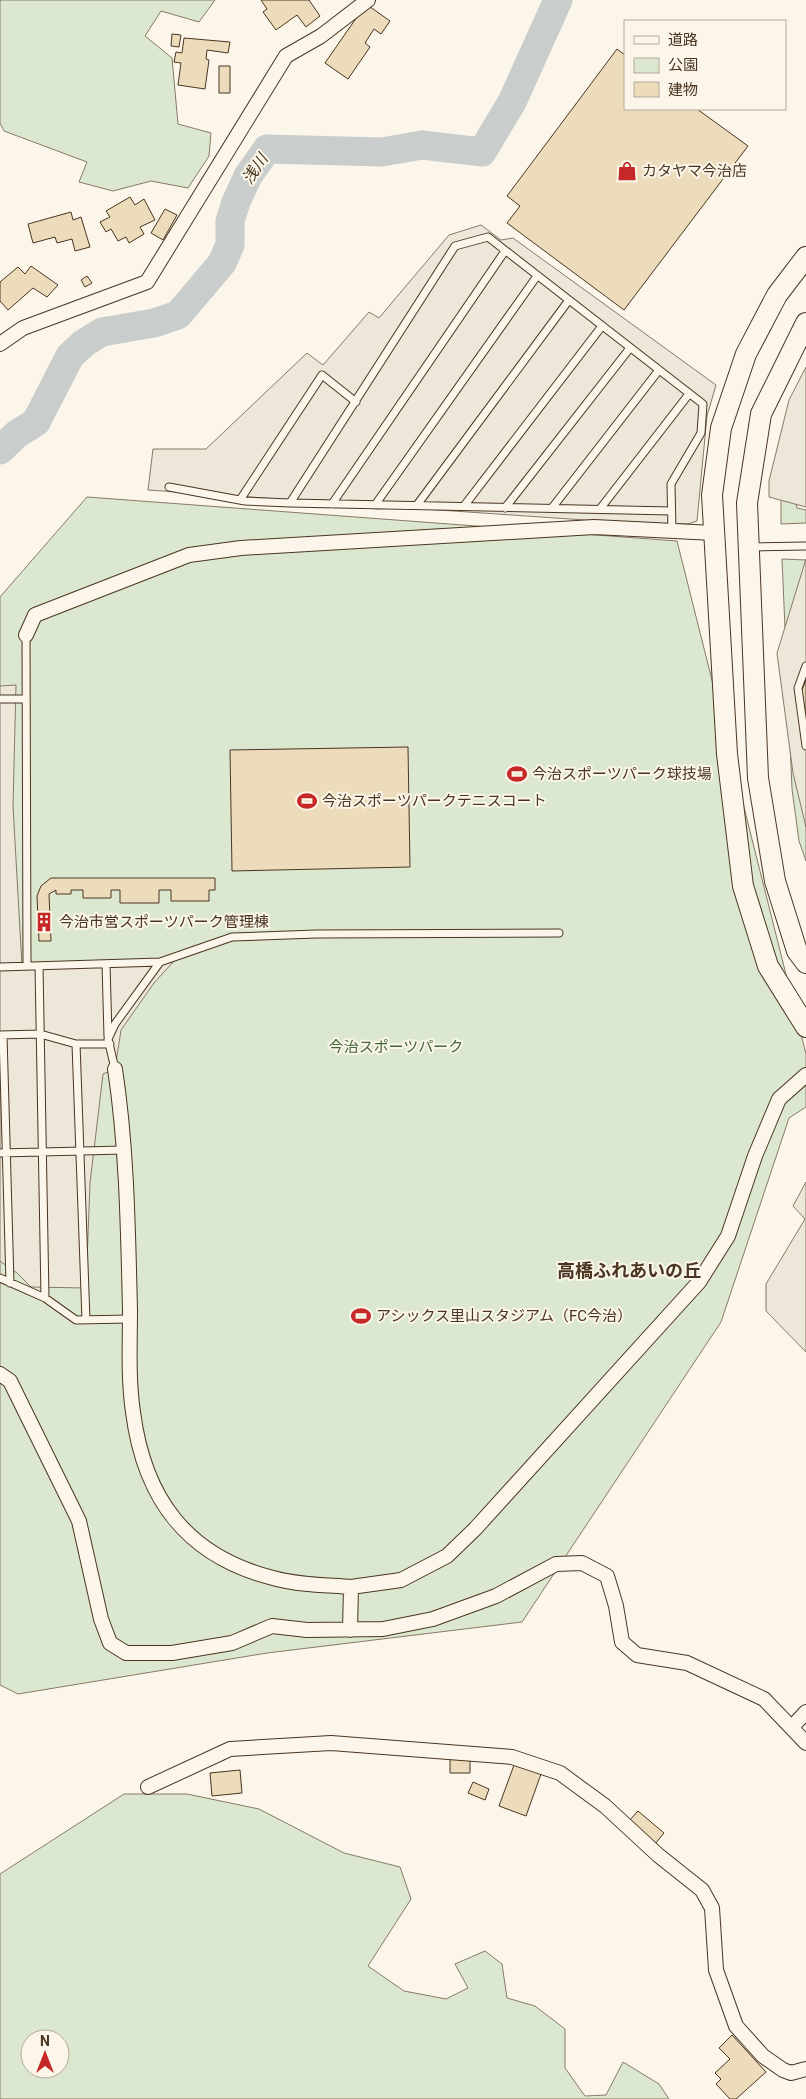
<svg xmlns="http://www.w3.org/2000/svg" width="806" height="2099" font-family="Roboto,'Noto Sans JP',sans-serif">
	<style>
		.green { fill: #dce7d0; stroke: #887966; fill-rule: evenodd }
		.parking { fill: #ede7d9; stroke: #887966 }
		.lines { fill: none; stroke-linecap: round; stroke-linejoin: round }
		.river { stroke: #c9cecd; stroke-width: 29 }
		.building { fill: #ecdcbc; stroke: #4a3520 }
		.lane-casing { stroke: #4a3520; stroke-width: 9 }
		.street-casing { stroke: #4a3520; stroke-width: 16 }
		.secondary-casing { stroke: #4a3520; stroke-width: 22 }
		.lane { stroke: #fbf6e9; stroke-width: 7 }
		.street { stroke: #fbf6e9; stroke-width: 14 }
		.secondary { stroke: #fbf6e9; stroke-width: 20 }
		.labels { text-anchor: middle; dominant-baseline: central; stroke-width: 4; stroke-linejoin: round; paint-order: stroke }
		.poi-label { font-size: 15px; fill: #4a3520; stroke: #fbf6e9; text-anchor: start }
		.park-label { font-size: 15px; fill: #436837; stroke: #fbf6e9 }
		.water-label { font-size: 16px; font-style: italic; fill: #4a3520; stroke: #fbf6e9 }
		.quarter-label { font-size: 18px; font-weight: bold; fill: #4a3520; stroke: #fbf6e9 }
	</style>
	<rect width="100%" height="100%" fill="#fbf6e9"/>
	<path class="green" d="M0 0H215L199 22 161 11 145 36 172 58 178 124 211 133 209 156 188 188 151 181 113 191 79 182 87 162 4 131 0 123Z
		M790 479 797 508 806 510V523L781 524V501Z
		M87 497 677 541 806 1054V1107L789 1118 721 1322 522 1622 267 1653 18 1694 0 1685V597Z
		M782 559 806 560 793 657 806 780V861L799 841 792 789Z
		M124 1794H187L259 1809 344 1853 400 1867 411 1899 368 1966 404 1991 446 1999 468 1988 455 1964 485 1951 502 1964 507 1998 535 2006 565 2029V2068L585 2096 606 2095 623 2062 659 2084 669 2099H0V1874ZM30 2039H60V2069H30Z"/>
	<path class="parking" d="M481 225 501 240 513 238 716 385 707 416 697 521 688 524 628 523 148 490 153 449H206L307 353 323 365 369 312 379 318 449 235Z
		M806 367V507L769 497V481L789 400Z
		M806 559V680L800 695 806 726V827L793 773 777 653Z
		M16 685 13 806 22 966 64 963 173 962 154 983 121 1030 115 1069 103 1074 90 1183 86 1288 31 1287 17 1273 0 1261V686Z
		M806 1182V1352L766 1311V1284L805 1219 793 1206Z"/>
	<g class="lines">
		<path class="river" d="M0 450 17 434 36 422 70 356 84 343 102 332 154 323 178 315 222 263 230 245V221L236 202 248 176 267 149 382 152 422 145 482 152 512 102 558 0"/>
	</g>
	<path class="building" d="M261 0H309L320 16 306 27 297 15 276 30 263 12 267 9Z
		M366 4 390 21 381 34 374 29 365 43 370 47 348 79 325 63Z
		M172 34 181 35 179 47 171 46Z
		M184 38 230 42 228 53 207 50 206 59 209 60 205 89 178 85 181 63 174 62 176 52 182 53Z
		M617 49 625 55V109H697L748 146 624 310 507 223 520 206 507 196Z
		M219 66H230V93H219Z
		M130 197 135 205 144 199 155 220 140 227 144 234 129 243 126 237 118 241 111 229 106 232 100 222 110 217 106 211Z
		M165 209 177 215 163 240 151 233Z
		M71 212 73 220 81 217 90 247 75 251 72 239 57 243 55 237 33 243 28 224Z
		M31 266 58 285 47 297 33 288 8 310 0 301V282L18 267 25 274Z
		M87 276 92 283 85 287 81 280Z
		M806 680V726L800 695Z
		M408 747 410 867 232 871 230 750Z
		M51 878H215V890H209V901H171V890H159V903H120V890H111V898H83V890H71V894H56V890L49 894 51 941H39L37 896 41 886Z
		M450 1759H470V1773H450Z
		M514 1765 541 1774 526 1816 499 1806Z
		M240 1770 242 1793 212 1796 210 1773Z
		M473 1782 489 1789 485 1800 468 1793Z
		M638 1811 664 1833 655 1844 628 1822Z
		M732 2035 766 2072 736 2099H730L716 2084 721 2079 715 2073 730 2059 719 2048Z"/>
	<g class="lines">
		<defs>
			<path id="lane" d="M169 487 245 501 290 503
				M240 500 322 375 356 402
				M332 504 505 251
				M375 505 537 276
				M417 505 569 300
				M464 506 602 326
				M505 508 630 348
				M552 508 659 370
				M600 509 689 394
				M671 511 290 503 455 246 488 237 703 404 701 433 671 484 672 531
				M749 547 806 546
				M26 635 27 966
				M806 666 798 688 806 746
				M0 699H26
				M160 962 232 937 316 934 559 933
				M106 964 108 1036
				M39 966 45 1298 76 1320 130 1319
				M0 967 160 962 115 1024 108 1039 115 1069
				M0 1035 40 1034 76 1044H110
				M3 1035 10 1283
				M76 1044 86 1320
				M0 1153 123 1150
				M0 1278 45 1298"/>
			<path id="street" d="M0 344 23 328 147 282 286 56 321 36 368 0
				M26 635 35 615 189 555 241 548 594 527 714 533
				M115 1069C127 1148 128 1230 130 1310 130 1344 128 1378 133 1412 144 1498 186 1556 273 1578 298 1585 325 1585 351 1587
				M0 1374 10 1381 79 1521 101 1619 110 1643 126 1653H172L232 1643 272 1626 307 1630 383 1629 433 1619 496 1596 556 1564 582 1563 607 1576 616 1606 622 1642 637 1655 687 1663 764 1699 806 1743
				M350 1630 351 1587 401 1580 447 1556 475 1529 699 1282 728 1236 755 1156 779 1099 806 1075
				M792 1727 806 1712
				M148 1787 230 1749 331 1743 512 1757 560 1773 605 1806 658 1855 702 1890 712 1908 716 1970 736 2026 763 2056 783 2070 791 2073 806 2069"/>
			<path id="secondary" d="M806 257 777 295 746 354 721 428 712 495 727 754 743 886 768 966 806 1027
				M806 323 761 414 747 503 758 778 775 881 797 951 806 963"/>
		</defs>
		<use href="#lane" class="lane-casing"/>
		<use href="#street" class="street-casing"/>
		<use href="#secondary" class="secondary-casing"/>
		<use href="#lane" class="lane"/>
		<use href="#street" class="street"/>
		<use href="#secondary" class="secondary"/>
	</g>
	<defs>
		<symbol id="shop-bare" viewBox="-9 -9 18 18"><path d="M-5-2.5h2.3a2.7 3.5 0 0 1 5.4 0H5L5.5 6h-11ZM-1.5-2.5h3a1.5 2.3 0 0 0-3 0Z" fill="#c62828" stroke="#fbf6e9" stroke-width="2.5" paint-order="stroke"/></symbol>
		<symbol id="stadium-bare" viewBox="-9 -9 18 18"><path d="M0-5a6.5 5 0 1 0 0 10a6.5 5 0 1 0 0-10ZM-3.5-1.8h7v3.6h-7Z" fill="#c62828" stroke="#fbf6e9" stroke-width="2.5" paint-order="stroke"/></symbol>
		<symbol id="building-bare" viewBox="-9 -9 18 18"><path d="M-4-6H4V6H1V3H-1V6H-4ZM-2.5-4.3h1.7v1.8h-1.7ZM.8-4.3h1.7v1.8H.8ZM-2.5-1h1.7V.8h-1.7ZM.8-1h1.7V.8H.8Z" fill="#c62828" stroke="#fbf6e9" stroke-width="2.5" paint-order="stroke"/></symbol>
	</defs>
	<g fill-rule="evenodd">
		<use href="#shop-bare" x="613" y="157" width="28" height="28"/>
		<use href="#stadium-bare" x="503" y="760" width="28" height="28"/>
		<use href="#stadium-bare" x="293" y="787" width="28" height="28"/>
		<use href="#building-bare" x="30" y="908" width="28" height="28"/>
		<use href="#stadium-bare" x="347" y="1302" width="28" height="28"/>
	</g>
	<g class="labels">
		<g class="poi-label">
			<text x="642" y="171">カタヤマ今治店</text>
			<text x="532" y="774">今治スポーツパーク球技場</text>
			<text x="322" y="801">今治スポーツパークテニスコート</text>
			<text x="59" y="922">今治市営スポーツパーク管理棟</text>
			<text x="376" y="1316">アシックス里山スタジアム（FC今治）</text>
		</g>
		<g class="park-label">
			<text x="396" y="1047">今治スポーツパーク</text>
		</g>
		<g class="water-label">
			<text transform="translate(255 169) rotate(-56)">浅川</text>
		</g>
		<g class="quarter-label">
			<text x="629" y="1270">高橋ふれあいの丘</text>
		</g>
	</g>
	<rect x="624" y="20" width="162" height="90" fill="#fbf6e9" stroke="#b4a999"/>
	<rect x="634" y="36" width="25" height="8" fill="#fbf6e9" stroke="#b4a999"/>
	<text x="668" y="45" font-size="15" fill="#4a3520">道路</text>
	<rect x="634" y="58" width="25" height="15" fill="#dce7d0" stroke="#b4a999"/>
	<text x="668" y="70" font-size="15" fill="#4a3520">公園</text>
	<rect x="634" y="82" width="25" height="15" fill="#ecdcbc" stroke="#b4a999"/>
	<text x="668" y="95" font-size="15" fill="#4a3520">建物</text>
	<g transform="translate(45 2054)"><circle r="24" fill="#fbf6e9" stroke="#b4a999"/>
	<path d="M0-4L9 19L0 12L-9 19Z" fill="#c62828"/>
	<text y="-8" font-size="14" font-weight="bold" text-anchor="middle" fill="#4a3520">N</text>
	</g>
</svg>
